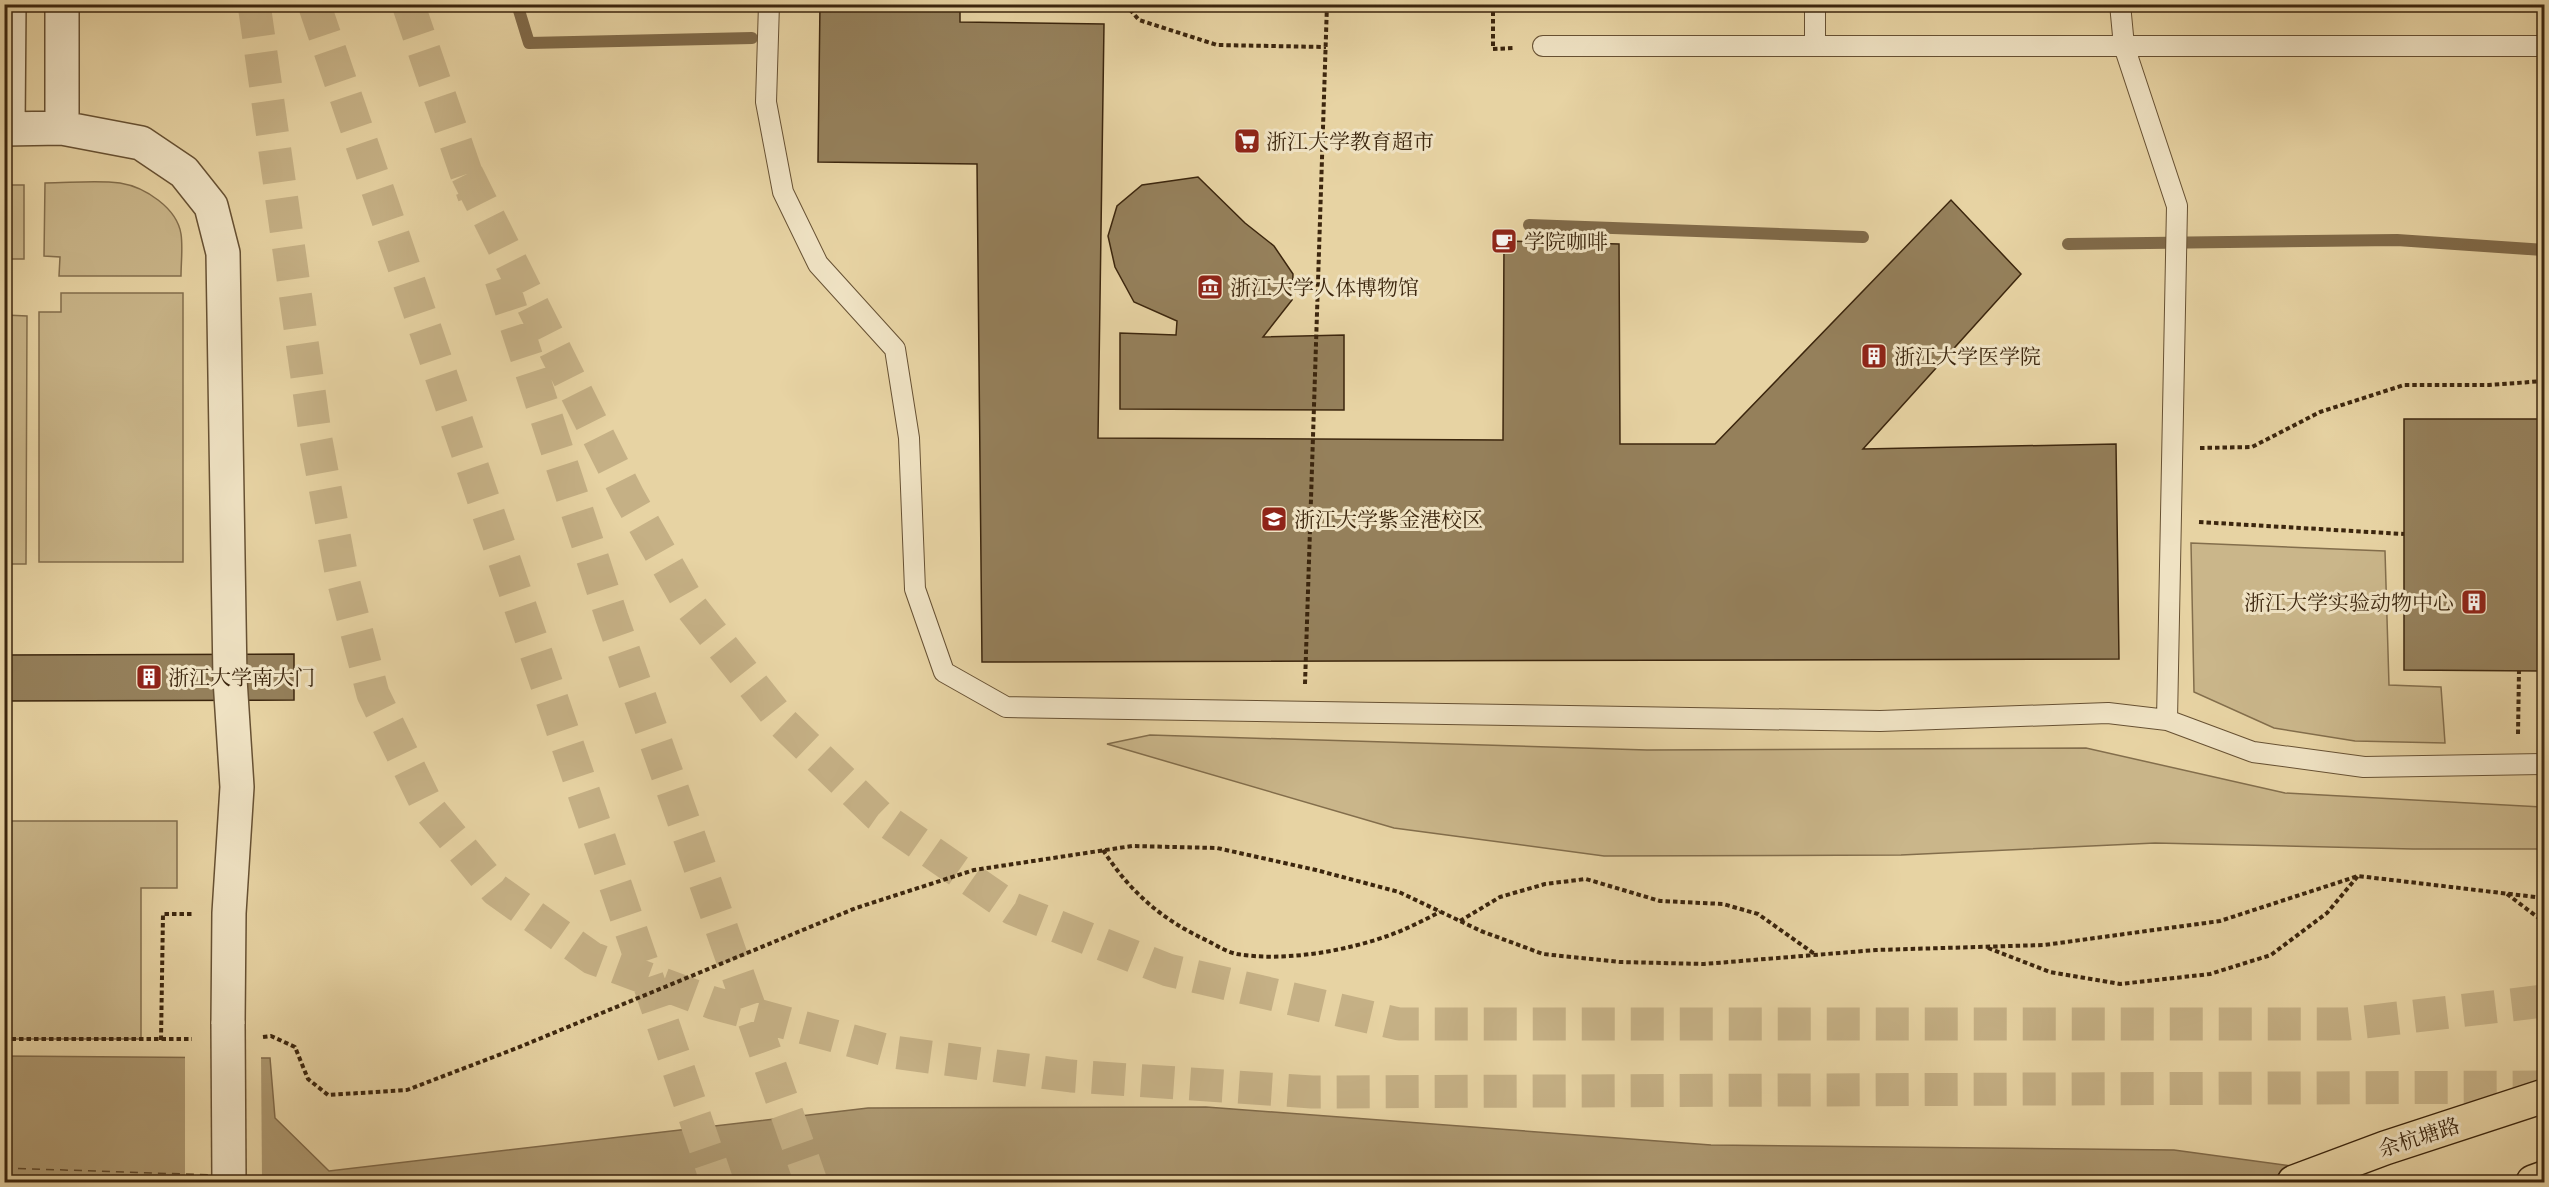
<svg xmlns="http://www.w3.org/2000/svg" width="2549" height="1187" font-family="'Gentium Book Plus','Noto Serif SC',serif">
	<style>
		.green { fill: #cab68a; stroke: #836e4c; stroke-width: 1.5 }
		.water { fill: #ad9870; stroke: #806a49; stroke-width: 1.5 }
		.pier { fill: #e7d3a3 }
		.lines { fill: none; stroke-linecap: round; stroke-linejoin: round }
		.stream { stroke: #806a49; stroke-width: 12 }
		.ferry { stroke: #5e482b; stroke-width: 1.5; stroke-dasharray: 8 6; stroke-linecap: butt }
		.building { fill: #95805b; stroke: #3c260e; stroke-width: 1.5 }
		.highway-tunnel { stroke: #c5b085; stroke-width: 33; stroke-dasharray: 33 16; stroke-linecap: butt }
		.lane-casing { stroke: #675133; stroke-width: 22 }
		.street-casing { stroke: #675133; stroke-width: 36 }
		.primary-casing { stroke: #3c260e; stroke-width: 36 }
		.path { stroke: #3c260e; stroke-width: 4; stroke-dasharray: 4.5 3; stroke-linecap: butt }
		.lane { stroke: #efe2c3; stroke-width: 20 }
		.street { stroke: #efe2c3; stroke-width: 33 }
		.primary { stroke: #e7d3a3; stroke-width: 33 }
		.street-bridge-casing { stroke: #675133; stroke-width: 36; stroke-linecap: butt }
		.street-bridge { stroke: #efe2c3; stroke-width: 33 }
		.labels { text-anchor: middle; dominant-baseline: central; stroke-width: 6; stroke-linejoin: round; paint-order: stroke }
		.poi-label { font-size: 21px; fill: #3c260e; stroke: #efe2c3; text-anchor: start }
		.street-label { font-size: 21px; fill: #3c260e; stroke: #efe2c3 }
	</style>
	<rect width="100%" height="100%" fill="#e7d3a3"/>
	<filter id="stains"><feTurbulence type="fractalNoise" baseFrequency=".00333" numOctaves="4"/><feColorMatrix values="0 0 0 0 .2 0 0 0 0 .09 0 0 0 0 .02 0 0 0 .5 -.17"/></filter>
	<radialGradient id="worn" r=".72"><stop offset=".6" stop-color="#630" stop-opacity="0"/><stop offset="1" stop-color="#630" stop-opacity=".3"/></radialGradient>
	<path class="green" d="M45 183C69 183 96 180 120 183 145 187 177 208 181 234 183 247 181 263 181 276H59L60 257 44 256Z
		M5 185H24V259H8V277H4Z
		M61 293H183V562H39V312H61Z
		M5 315 27 316 26 564H5Z
		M2191 543 2385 551 2389 685 2441 687 2445 743 2355 741 2274 728 2194 692Z
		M1150 735 1647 750 2086 748 2285 793 2544 807V849H2413L2155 843 1901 855 1604 856 1394 828 1107 744Z
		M5 821H177V888H141V1039H5Z"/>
	<path class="water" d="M5 1056 270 1058 275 1118 329 1171 868 1108 1206 1107 1711 1145 2174 1150 2409 1182H5Z"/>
	<path class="pier" d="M185 1055H261L262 1182H185Z"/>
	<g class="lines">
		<path class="stream" d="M517 4 529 43 752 38
			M1529 225 1863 237
			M2068 244 2397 240 2544 250"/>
		<path class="ferry" d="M4 1168 214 1175
			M246 1176 449 1182"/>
	</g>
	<path class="building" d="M820 4H960V22L1104 24 1098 438 1503 440 1504 241 1619 244 1620 444H1715L1951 200 2021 274 1863 449 2116 444 2119 659 982 662 977 164 818 162Z
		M1173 4H1798V9L1173 6Z
		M1198 177 1245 223 1274 246 1293 274 1292 300 1263 337 1344 335V410L1120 409V333L1176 335 1177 321 1134 302 1115 267 1108 236 1117 206 1142 185Z
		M2404 419H2544V671L2404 670Z
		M294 654V700L4 701V655Z"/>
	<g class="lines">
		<path class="highway-tunnel" d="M254 4 316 440 341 572 373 694 429 809 496 890 592 958 713 1003 893 1052 1071 1076 1312 1092 2544 1087
			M314 4 717 1182
			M408 4 474 196
			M467 174 628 496 691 607 783 723 878 815 1013 909 1168 970 1399 1024H2347L2544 1001
			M501 279 612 618 811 1182"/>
		<defs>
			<path id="lane" d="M769 4 766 102 783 192 818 264 895 349 909 438 915 589 944 672 1006 707 1880 721 2108 713 2167 720 2253 752 2364 767 2544 764
				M2120 4 2124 46 2177 206 2167 720
				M1543 46H2544
				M1815 46V4"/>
			<path id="street" d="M62 4V128
				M8 128 9 4
				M4 129 62 128 141 143 184 172 211 206 223 253 230 679 237 787 229 913 228 1024"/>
			<path id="primary" d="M2294 1182 2385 1148 2544 1096
				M2533 1182 2544 1178"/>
		</defs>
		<use href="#lane" class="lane-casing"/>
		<use href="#street" class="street-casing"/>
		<use href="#primary" class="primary-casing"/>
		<path class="path" d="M1125 4 1139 20 1217 45 1326 47
			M1493 4V49L1514 48
			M2200 448 2252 447 2320 412 2404 385H2489L2544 381
			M2199 522 2404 534
			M1305 684 1327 4
			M2518 734 2519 671
			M1103 850C1130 892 1162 920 1208 941 1217 946 1227 952 1237 954 1283 962 1347 951 1390 935 1407 929 1424 920 1440 912
			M2507 894 2544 922
			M1460 921 1500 897 1545 884 1586 879 1660 901 1723 904 1758 914 1816 955
			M1988 948 2050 972 2120 984 2210 974 2271 955 2327 913 2358 876
			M263 1037 271 1036 295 1047 308 1079 328 1095 407 1090 517 1048 856 908 974 870 1132 846 1217 848 1316 870 1399 892 1481 931 1543 954 1620 962 1704 964 1876 950 2044 945 2220 921 2358 876 2544 898
			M4 1039H192
			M161 1040 163 914H192"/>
		<use href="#lane" class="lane"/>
		<use href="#street" class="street"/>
		<use href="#primary" class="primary"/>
		<defs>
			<path id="street-bridge" d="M228 1024 229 1182"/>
		</defs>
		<use href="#street-bridge" class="street-bridge-casing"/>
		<use href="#street-bridge" class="street-bridge"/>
	</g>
	<defs>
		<symbol id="supermarket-square" viewBox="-11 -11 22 22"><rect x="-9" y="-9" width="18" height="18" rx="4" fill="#8f2418" stroke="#efe2c3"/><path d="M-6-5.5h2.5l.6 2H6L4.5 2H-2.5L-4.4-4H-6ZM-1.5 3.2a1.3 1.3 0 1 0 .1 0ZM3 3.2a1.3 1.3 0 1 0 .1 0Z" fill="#fff"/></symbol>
		<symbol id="cafe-square" viewBox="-11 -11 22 22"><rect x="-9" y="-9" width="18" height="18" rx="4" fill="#8f2418" stroke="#efe2c3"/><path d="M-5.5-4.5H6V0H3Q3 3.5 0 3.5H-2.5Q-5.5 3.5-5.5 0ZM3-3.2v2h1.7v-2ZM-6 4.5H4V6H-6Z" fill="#fff"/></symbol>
		<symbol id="museum-square" viewBox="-11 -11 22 22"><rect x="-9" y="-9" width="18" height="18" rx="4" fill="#8f2418" stroke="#efe2c3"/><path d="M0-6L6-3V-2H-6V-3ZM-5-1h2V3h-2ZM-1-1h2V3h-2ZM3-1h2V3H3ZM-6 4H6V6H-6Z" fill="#fff"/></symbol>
		<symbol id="building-square" viewBox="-11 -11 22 22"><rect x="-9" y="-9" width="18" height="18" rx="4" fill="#8f2418" stroke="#efe2c3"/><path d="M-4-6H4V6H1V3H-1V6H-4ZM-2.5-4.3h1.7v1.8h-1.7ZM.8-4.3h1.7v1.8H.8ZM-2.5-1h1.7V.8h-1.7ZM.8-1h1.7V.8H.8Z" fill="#fff"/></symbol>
		<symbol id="university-square" viewBox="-11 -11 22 22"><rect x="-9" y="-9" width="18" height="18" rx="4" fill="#8f2418" stroke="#efe2c3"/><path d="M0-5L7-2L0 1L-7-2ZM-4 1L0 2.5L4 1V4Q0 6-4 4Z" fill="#fff"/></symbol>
	</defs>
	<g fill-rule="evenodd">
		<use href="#supermarket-square" x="1232" y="126" width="30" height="30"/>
		<use href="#cafe-square" x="1489" y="226" width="30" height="30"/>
		<use href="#museum-square" x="1195" y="272" width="30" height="30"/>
		<use href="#building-square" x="1859" y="341" width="30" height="30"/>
		<use href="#university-square" x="1259" y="504" width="30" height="30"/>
		<use href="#building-square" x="2459" y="587" width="30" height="30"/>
		<use href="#building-square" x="134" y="662" width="30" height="30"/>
	</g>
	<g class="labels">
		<g class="poi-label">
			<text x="1266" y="141">浙江大学教育超市</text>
			<text x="1524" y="241">学院咖啡</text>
			<text x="1230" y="287">浙江大学人体博物馆</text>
			<text x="1894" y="356">浙江大学医学院</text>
			<text x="1294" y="519">浙江大学紫金港校区</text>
			<text x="2454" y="602" text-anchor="end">浙江大学实验动物中心</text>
			<text x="168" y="677">浙江大学南大门</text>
		</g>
		<g class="street-label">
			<text transform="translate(2419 1137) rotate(-18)">余杭塘路</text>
		</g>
	</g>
	<rect width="2549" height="1187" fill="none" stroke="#e7d3a3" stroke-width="24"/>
	<rect x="6" y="6" width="2537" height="1175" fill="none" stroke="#3c260e" stroke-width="3"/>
	<rect x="12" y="12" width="2525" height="1163" fill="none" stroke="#3c260e" stroke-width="1.5"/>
	<rect width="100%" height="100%" filter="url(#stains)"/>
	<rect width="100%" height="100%" fill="url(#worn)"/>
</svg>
